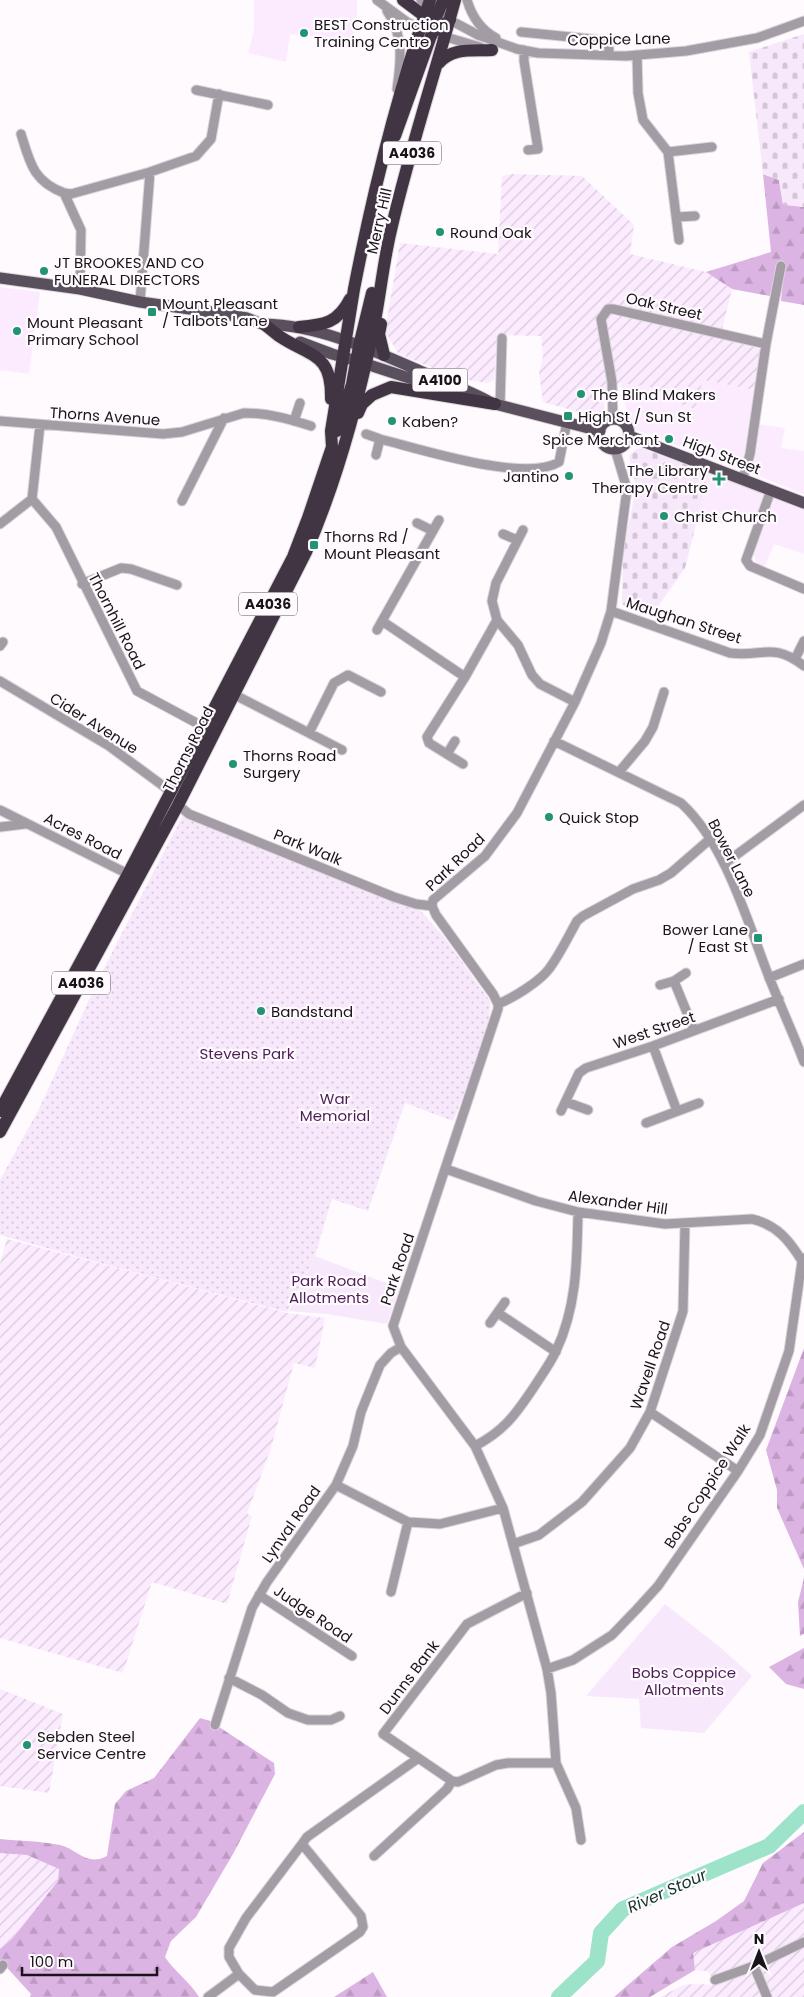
<svg xmlns="http://www.w3.org/2000/svg" width="804" height="1997" font-family="Poppins,sans-serif">
	<style>
		.built { fill: #fcebff }
		.industrial { fill: url(#industrial-furrows) }
		.green { fill: #f8e8fb }
		.forest { fill: url(#forest-firs) }
		.cemetery { fill: url(#cemetery-stones) }
		.park { fill: url(#park-dots) }
		.lines { fill: none; stroke-linecap: round; stroke-linejoin: round }
		.river { stroke: #9de3ca; stroke-width: 16 }
		.minor-casing { stroke: #d9d5da; stroke-width: 11 }
		.major-casing { stroke: #d9d5da; stroke-width: 13 }
		.highway-casing { stroke: #d9d5da; stroke-width: 14 }
		.minor { stroke: #a39ca4; stroke-width: 9 }
		.major { stroke: #5a4f5d; stroke-width: 11 }
		.highway { stroke: #413544; stroke-width: 12 }
		.poi-dot { fill: #229374; stroke: #fefafe; stroke-width: 2 }
		.labels { text-anchor: middle; dominant-baseline: central; stroke-width: 4.5; stroke-linejoin: round; paint-order: stroke }
		.shield { fill: #fefafe; stroke: #5e595e; stroke-width: 1 }
		.shield-label { font-size: 14px; font-weight: bold; fill: #19141a }
		.poi-label { font-size: 15px; fill: #19141a; stroke: #fefafe; text-anchor: start }
		.street-label { font-size: 15px; fill: #19141a; stroke: #fefafe }
		.park-label { font-size: 15px; fill: #4d1d56; stroke: #fefafe }
		.water-label { font-size: 16px; font-style: italic; fill: #123328; stroke: #fefafe }
	</style>
	<defs>
		<pattern id="industrial-furrows" width="10" height="10" patternUnits="userSpaceOnUse" patternTransform="scale(1.25)"><rect width="10" height="10" fill="#fcebff"/><path d="M-1 1l2-2M0 10L10 0M9 11l2-2" fill="none" stroke="#d7c9da"/></pattern>
		<pattern id="forest-firs" width="22" height="20" patternUnits="userSpaceOnUse" patternTransform="scale(1.25)"><rect width="22" height="20" fill="#dcb4e3"/><path d="M5 1l3.5 6h-7zM16 11l3.5 6h-7z" fill="#bc9ac2"/></pattern>
		<pattern id="cemetery-stones" width="16" height="16" patternUnits="userSpaceOnUse" patternTransform="scale(1.25)"><rect width="16" height="16" fill="#f8e8fb"/><path d="M2 7V4a2 2 0 0 1 4 0v3zM10 15v-3a2 2 0 0 1 4 0v3z" fill="#d4c6d7"/></pattern>
		<pattern id="park-dots" width="8" height="8" patternUnits="userSpaceOnUse" patternTransform="scale(1.25)"><rect width="8" height="8" fill="#f8e8fb"/><path d="M2 2h.1M6 6h.1" fill="none" stroke="#d4c6d7" stroke-width="1.8" stroke-linecap="round"/></pattern>
	</defs>
	<rect width="100%" height="100%" fill="#fefafe"/>
	<path class="built" d="M254 0H357V27L350 40 290 34 286 62 248 53 254 31Z
		M0 287 40 292 29 374 0 370Z
		M703 380 755 390 752 424 742 470 639 431 632 427 629 421 620 383 660 388 657 396 695 409Z
		M757 424 785 428 781 448 804 451V494L748 472Z
		M709 473 765 494 755 519 728 511 722 524 698 514Z
		M771 496 804 509V554L774 544 765 566 757 563 753 554Z"/>
	<path class="industrial" d="M510 174 582 176 634 225 630 254 706 272 732 289 720 338 761 349 755 390 703 380 695 409 657 396 659 388 620 383 606 390 604 408 596 417 543 402 539 372 543 357 541 336 497 335 494 380 487 383 455 378 398 353 385 331 400 243 498 254 502 176Z
		M7 1239 287 1313 325 1318 315 1368 294 1363 271 1448 247 1514 252 1516 227 1604 152 1582 123 1673 0 1638V1263Z
		M0 1689 63 1714 49 1793 0 1786Z
		M0 1853 27 1855 59 1869 58 1881 12 1939 0 1949Z
		M804 1903V1997H660L683 1985 694 1984 717 1985 707 1971 695 1970 692 1953Z"/>
	<path class="green" d="M315 1256 399 1288 387 1324 327 1314 289 1311Z
		M665 1604 721 1648 752 1676 704 1733 641 1728 639 1699 586 1696Z"/>
	<path class="forest" d="M763 174 779 180 783 204 804 207V305L781 301 784 270 776 269 770 296 732 289 706 272 771 252Z
		M804 1348V1569L777 1508V1490L766 1450Z
		M804 1578V1634L800 1636 798 1602Z
		M804 1648V1689L786 1684 769 1667Z
		M200 1718 210 1721 274 1763 275 1774 233 1854 196 1917 171 1941 165 1957C175 1972 190 1982 199 1997H30L31 1994 0 1960V1949L12 1939 58 1881 59 1869 27 1855 0 1853V1839C20 1841 40 1841 60 1845 77 1849 87 1867 107 1856L115 1804 126 1791 154 1778Z
		M804 1832V1903L693 1953 695 1970 650 1997H614L672 1947 716 1921 744 1901 763 1863Z
		M373 1972 387 1997H334Z"/>
	<path class="cemetery" d="M804 34V207L783 205 779 180 763 174 749 52Z
		M641 448 709 473 685 568 652 615 625 607 622 603 623 553 636 488 629 456 635 450Z"/>
	<path class="park" d="M183 815 419 909 444 937 490 1001C493 1026 464 1095 453 1121L405 1103 368 1211 332 1199 315 1256 287 1312 111 1266 0 1235V1180L40 1107 100 976Z"/>
	<g class="lines">
		<path class="river" d="M559 1997 597 1961 601 1933 623 1909 769 1846 804 1812"/>
		<defs>
			<path id="minor" d="M377 0 407 22 425 30
				M421 0 450 20 478 35 517 49 538 53 626 56 686 51 757 38 804 21
				M467 0C472 17 481 30 496 38
				M387 11C404 35 401 61 397 89
				M521 32 601 40C610 42 609 47 609 55
				M439 35 480 47
				M524 50V61L538 149 528 150
				M637 55 638 93 643 120 668 152 679 240
				M196 90 268 105
				M21 134C30 163 33 181 64 193L81 230 80 289
				M668 152 712 147
				M64 193 71 194 150 172 196 156 211 139 219 94
				M677 217 695 216
				M140 302 150 172
				M500 406 502 338
				M613 419 612 382 601 319 608 309H613L766 344
				M0 421 163 434 182 432 244 413C268 413 289 419 311 426
				M294 421 300 403
				M366 434 380 439C420 449 525 483 559 462L567 422
				M376 455 380 439
				M743 478 750 454 766 344 781 266
				M771 490 746 560 750 566 804 589
				M32 499 56 527 137 691 204 727
				M32 499 40 425
				M182 501 224 418
				M439 520 382 621 465 677
				M417 523 433 531
				M0 524 32 499
				M523 530 496 583 492 601 497 620 518 645 532 675 540 684 575 702
				M503 534 517 540
				M82 584 121 568 131 569 177 585
				M611 611 730 653C763 657 773 642 804 666
				M377 630 382 621
				M0 646 3 642
				M795 659 804 641
				M0 681 109 746 170 791
				M235 695 342 750
				M309 733 334 683 348 675 381 692
				M554 741 681 803C726 844 747 921 769 977 780 1005 793 1033 804 1062
				M447 754 455 741
				M463 764 429 743 427 737 465 677 497 620
				M619 772 645 741 653 727 664 692
				M178 805 189 814 394 897 416 904 432 906
				M0 810 128 874
				M0 827 25 824
				M724 864 804 805
				M769 978 804 964
				M674 981 694 1030
				M660 985 674 981 686 973
				M498 1004C513 998 539 982 549 969 560 954 568 937 577 921L583 916 633 889 659 880 671 873 709 840
				M653 1046 677 1111
				M566 1102 588 1110
				M561 1111 579 1073 586 1068 653 1046 779 999
				M646 1123 699 1103
				M446 1169 536 1201 578 1212 665 1224 752 1219C777 1225 789 1240 802 1261
				M498 1313 556 1352
				M490 1323 505 1302
				M650 1412 738 1471
				M475 1446C504 1431 516 1414 534 1387 541 1376 550 1364 556 1351 577 1307 577 1260 578 1212
				M336 1485 408 1522 440 1524 503 1508
				M513 1544 539 1535 582 1502 630 1448 650 1412 683 1311 685 1223
				M391 1592 408 1522
				M259 1595 352 1656
				M547 1669 573 1660 612 1635 637 1609 658 1586 738 1471 760 1435 789 1351 802 1261 804 1258
				M229 1678 262 1695 288 1713 308 1720H331L340 1716
				M215 1725 252 1608 267 1582 336 1485 353 1446 361 1412 380 1365 391 1353 401 1347
				M452 1781 383 1734 467 1624 527 1593
				M581 1840 576 1808 556 1763 551 1693 547 1669 503 1508 475 1446 401 1347 393 1326 498 1009V1004L493 994 436 915 432 906 433 900 485 856 517 813 575 702 601 643 611 611 627 489 615 449
				M302 1844 361 1916 363 1927 360 1932 273 1992 255 1990 239 1974 229 1957V1948L246 1918 302 1844 307 1837 417 1759
				M374 1856 447 1789 452 1781 458 1782 496 1765 508 1763H556
				M754 1966 767 1997
				M0 1969 3 1965
				M715 1980 754 1966 804 1942
				M208 1997 239 1974"/>
			<path id="major" d="M0 278 80 289 140 302 218 313 247 318 272 328
				M264 324C320 325 377 352 427 374 448 383 470 391 490 402
				M300 342 332 354 357 361 455 393
				M487 402 600 431
				M599 434a15 15 0 1 1 30 0a15 15 0 1 1-30 0Z
				M629 436 804 503"/>
			<path id="highway" d="M403 0 431 21
				M426 26C436 21 439 11 443 0
				M439 63C452 47 473 51 492 50
				M395 136 432 33 450 20
				M264 324C269 328 274 332 279 336 310 357 332 352 331 399
				M381 324 379 334 384 355
				M299 327C324 325 338 323 350 299
				M358 413 362 404 372 395 391 387 495 404
				M337 431 352 384 359 346 372 293
				M0 1111 128 874 293 557 308 518 332 447 331 431C339 384 346 336 354 289 373 191 397 94 430 0
				M0 1132 178 805 306 552C337 481 357 407 373 331 380 298 383 263 391 230 409 152 434 77 455 0"/>
		</defs>
		<use href="#minor" class="minor-casing"/>
		<use href="#major" class="major-casing"/>
		<use href="#highway" class="highway-casing"/>
		<use href="#minor" class="minor"/>
		<use href="#major" class="major"/>
		<use href="#highway" class="highway"/>
	</g>
	<g class="poi-dot">
		<circle cx="304" cy="33" r="5"/>
		<circle cx="440" cy="232" r="5"/>
		<circle cx="44" cy="271" r="5"/>
		<rect x="147" y="307" width="10" height="10" rx="2.5"/>
		<circle cx="17" cy="331" r="5"/>
		<circle cx="581" cy="394" r="5"/>
		<rect x="563" y="411" width="10" height="10" rx="2.5"/>
		<circle cx="392" cy="421" r="5"/>
		<circle cx="669" cy="439" r="5"/>
		<circle cx="569" cy="476" r="5"/>
		<path d="M716.5 471.5h5v5h5v5h-5v5h-5v-5h-5v-5h5z"/>
		<circle cx="664" cy="516" r="5"/>
		<rect x="309" y="540" width="10" height="10" rx="2.5"/>
		<circle cx="233" cy="764" r="5"/>
		<circle cx="549" cy="817" r="5"/>
		<rect x="753" y="933" width="10" height="10" rx="2.5"/>
		<circle cx="261" cy="1011" r="5"/>
		<circle cx="27" cy="1745" r="5"/>
	</g>
	<g class="labels">
		<g class="shield">
			<rect x="383" y="141.5" width="58" height="23" rx="4"/>
			<rect x="412.5" y="368.5" width="55" height="23" rx="4"/>
			<rect x="239" y="592.5" width="58" height="23" rx="4"/>
			<rect x="52" y="971.5" width="58" height="23" rx="4"/>
		</g>
		<g class="shield-label">
			<text x="412" y="153">A4036</text>
			<text x="440" y="380">A4100</text>
			<text x="268" y="604">A4036</text>
			<text x="81" y="983">A4036</text>
		</g>
		<g class="poi-label">
			<text x="314" y="24">BEST Construction<tspan x="314" dy="17">Training Centre</tspan></text>
			<text x="450" y="232">Round Oak</text>
			<text x="54" y="262">JT BROOKES AND CO<tspan x="54" dy="17">FUNERAL DIRECTORS</tspan></text>
			<text x="162" y="303">Mount Pleasant<tspan x="162" dy="17">/ Talbots Lane</tspan></text>
			<text x="27" y="322">Mount Pleasant<tspan x="27" dy="17">Primary School</tspan></text>
			<text x="591" y="394">The Blind Makers</text>
			<text x="578" y="416">High St / Sun St</text>
			<text x="402" y="421">Kaben?</text>
			<text x="659" y="439" text-anchor="end">Spice Merchant</text>
			<text x="708" y="470" text-anchor="end">The Library<tspan x="708" dy="17">Therapy Centre</tspan></text>
			<text x="559" y="476" text-anchor="end">Jantino</text>
			<text x="674" y="516">Christ Church</text>
			<text x="324" y="536">Thorns Rd /<tspan x="324" dy="17">Mount Pleasant</tspan></text>
			<text x="243" y="755">Thorns Road<tspan x="243" dy="17">Surgery</tspan></text>
			<text x="559" y="817">Quick Stop</text>
			<text x="748" y="929" text-anchor="end">Bower Lane<tspan x="748" dy="17">/ East St</tspan></text>
			<text x="271" y="1011">Bandstand</text>
			<text x="37" y="1736">Sebden Steel<tspan x="37" dy="17">Service Centre</tspan></text>
		</g>
		<g class="street-label">
			<text transform="translate(619 39) rotate(-1)">Coppice Lane</text>
			<text transform="translate(379 221) rotate(-77)">Merry Hill</text>
			<text transform="translate(664 306) rotate(13)">Oak Street</text>
			<text transform="translate(105 416) rotate(4)">Thorns Avenue</text>
			<text transform="translate(722 455) rotate(21)">High Street</text>
			<text transform="translate(684 620) rotate(18)">Maughan Street</text>
			<text transform="translate(117 621) rotate(63)">Thornhill Road</text>
			<text transform="translate(94 723) rotate(32)">Cider Avenue</text>
			<text transform="translate(188 749) rotate(-63)">Thorns Road</text>
			<text transform="translate(83 836) rotate(27)">Acres Road</text>
			<text transform="translate(308 847) rotate(22)">Park Walk</text>
			<text transform="translate(732 858) rotate(63)">Bower Lane</text>
			<text transform="translate(455 862) rotate(-44)">Park Road</text>
			<text transform="translate(654 1030) rotate(-19)">West Street</text>
			<text transform="translate(618 1202) rotate(8)">Alexander Hill</text>
			<text transform="translate(397 1269) rotate(-71)">Park Road</text>
			<text transform="translate(650 1365) rotate(-71)">Wavell Road</text>
			<text transform="translate(707 1486) rotate(-57)">Bobs Coppice Walk</text>
			<text transform="translate(291 1524) rotate(-55)">Lynval Road</text>
			<text transform="translate(313 1614) rotate(34)">Judge Road</text>
			<text transform="translate(409 1677) rotate(-53)">Dunns Bank</text>
		</g>
		<g class="park-label">
			<text x="247" y="1053">Stevens Park</text>
			<text x="335" y="1098">War<tspan x="335" dy="17">Memorial</tspan></text>
			<text x="329" y="1280">Park Road<tspan x="329" dy="17">Allotments</tspan></text>
			<text x="684" y="1672">Bobs Coppice<tspan x="684" dy="17">Allotments</tspan></text>
		</g>
		<g class="water-label">
			<text transform="translate(667 1891) rotate(-24)">River Stour</text>
		</g>
	</g>
	<g transform="translate(759 1952)" stroke="#fefafe" stroke-width="4" paint-order="stroke">
	<path d="M0-4L9 19L0 12L-9 19Z" fill="#19141a"/>
	<text y="-8" font-size="14" font-weight="bold" text-anchor="middle" fill="#19141a">N</text>
	</g>
	<path d="M22 1967v8h135v-8" fill="none" stroke="#19141a" stroke-width="2.5"/>
	<text x="30" y="1967" font-size="15" fill="#19141a" stroke="#fefafe" stroke-width="4" paint-order="stroke">100 m</text>
</svg>
